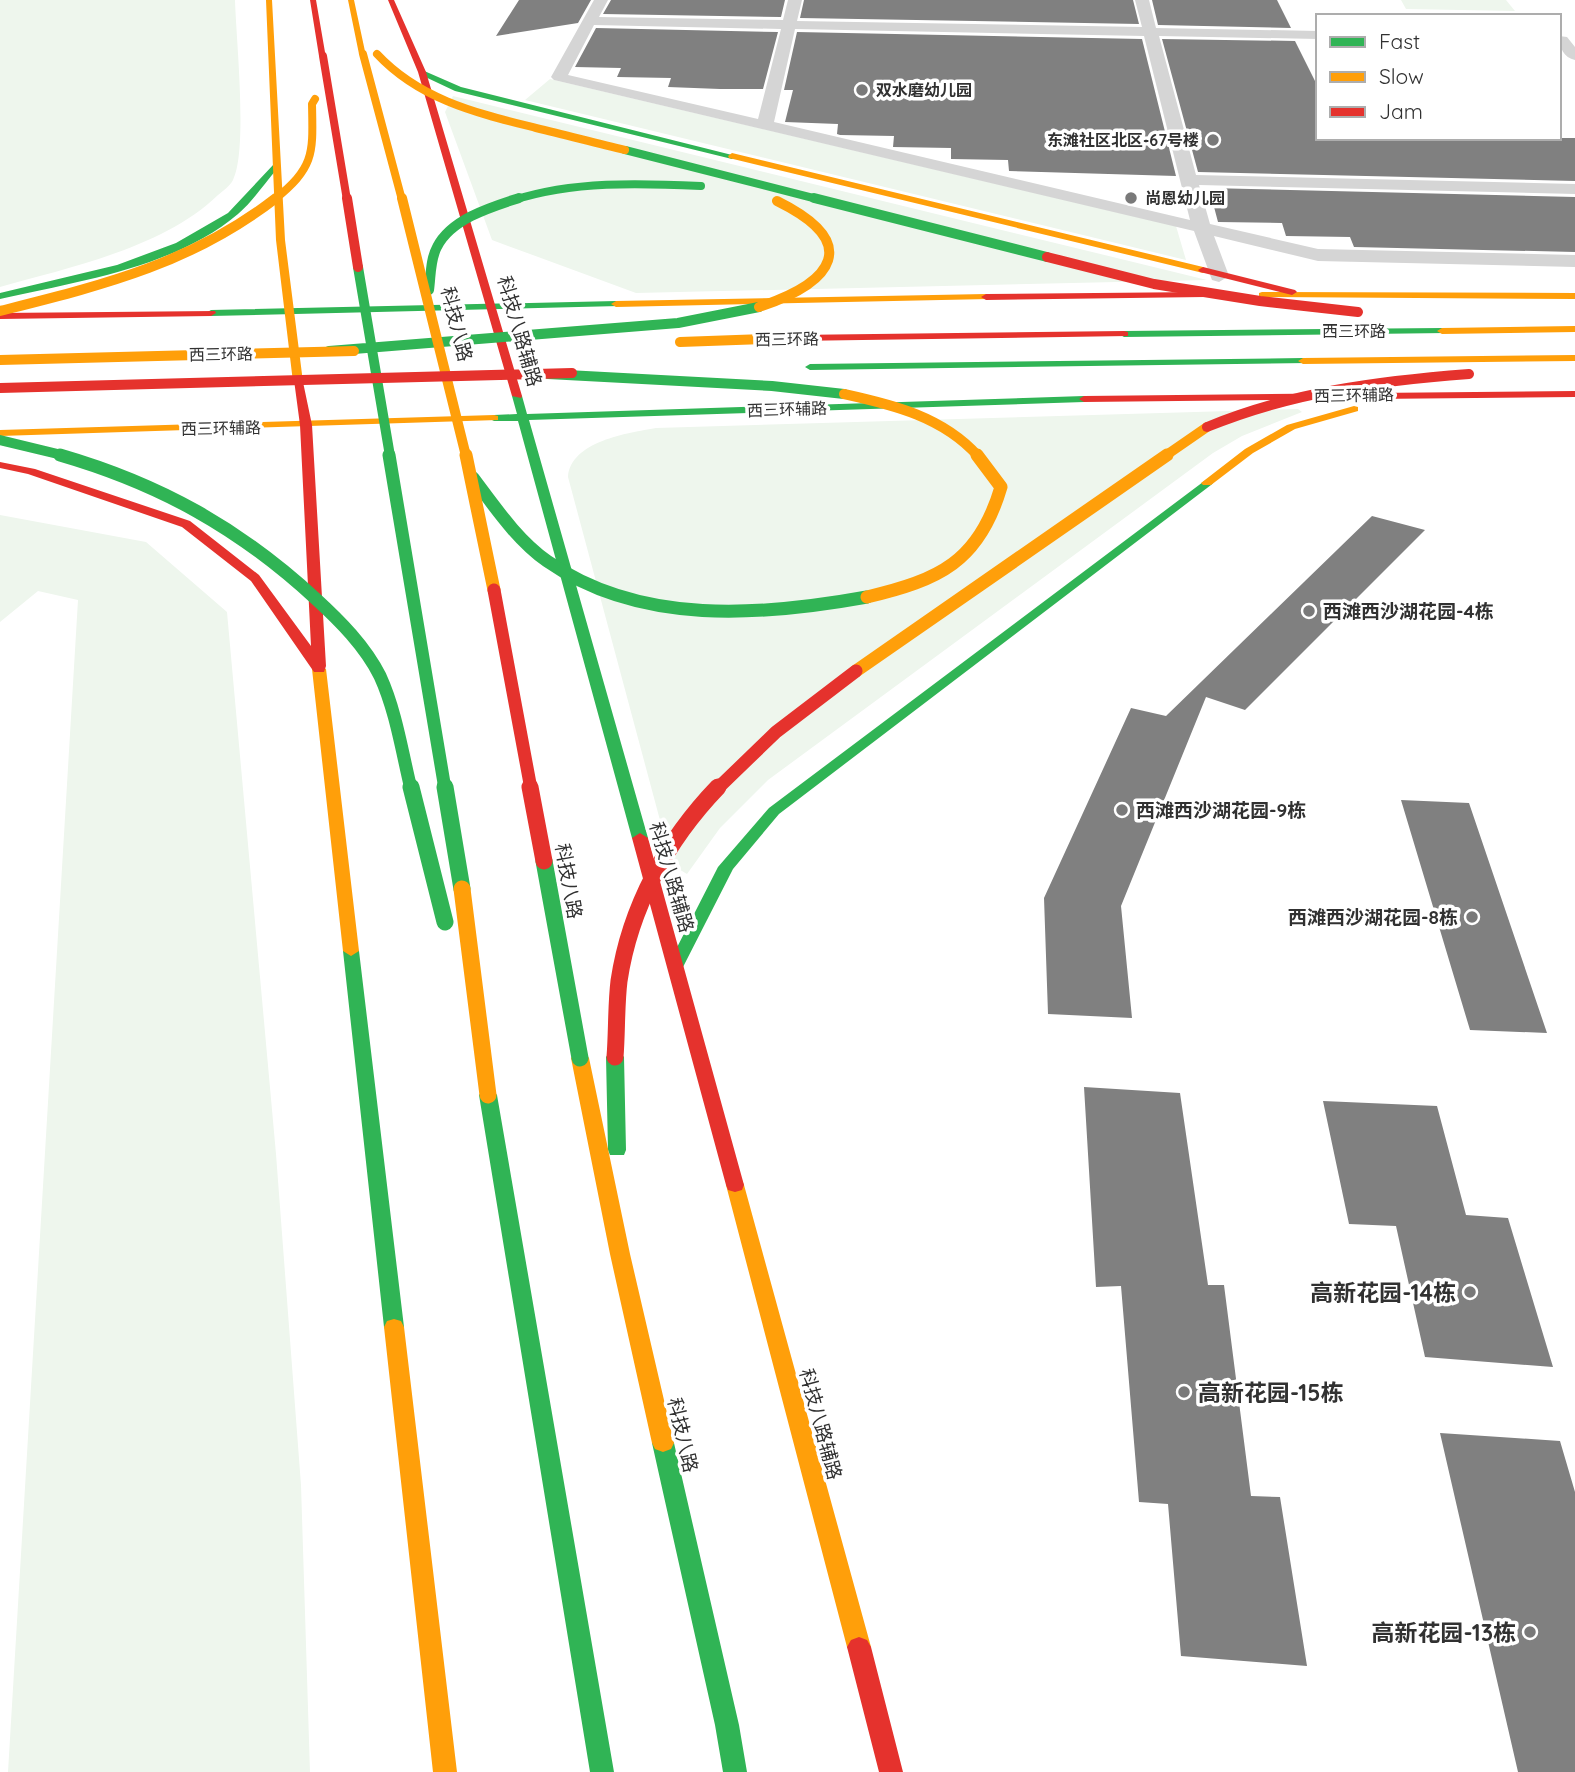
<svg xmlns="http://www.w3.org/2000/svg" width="1575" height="1772" font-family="Quicksand,'Noto Sans SC',sans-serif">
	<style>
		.green { fill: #eef6ed }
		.building { fill: #808080 }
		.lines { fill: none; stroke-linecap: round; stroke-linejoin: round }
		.street { fill: #d5d5d5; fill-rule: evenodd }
		.fast { fill: #30b455; fill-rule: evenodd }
		.slow { fill: #ff9f0a; fill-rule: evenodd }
		.jam { fill: #e5322d; fill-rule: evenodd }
		.fast-bridge-far3 { stroke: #30b455; stroke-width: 8 }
		.fast-bridge-far2 { stroke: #30b455; stroke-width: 10 }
		.fast-bridge-far1 { stroke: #30b455; stroke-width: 13 }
		.fast-bridge { stroke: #30b455; stroke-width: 17 }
		.slow-bridge-far3 { stroke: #ff9f0a; stroke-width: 8 }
		.slow-bridge-far2 { stroke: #ff9f0a; stroke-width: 10 }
		.slow-bridge-far1 { stroke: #ff9f0a; stroke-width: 13 }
		.slow-bridge { stroke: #ff9f0a; stroke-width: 17 }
		.jam-bridge-far3 { stroke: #e5322d; stroke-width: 8 }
		.jam-bridge-far2 { stroke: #e5322d; stroke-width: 10 }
		.jam-bridge-far1 { stroke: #e5322d; stroke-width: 13 }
		.jam-bridge { stroke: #e5322d; stroke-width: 17 }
		.poi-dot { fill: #797979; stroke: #fff; stroke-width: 2.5 }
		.labels { text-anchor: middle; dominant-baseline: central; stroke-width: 7; stroke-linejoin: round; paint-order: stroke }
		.far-poi-label { font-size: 16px; font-weight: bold; fill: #313131; stroke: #fff; text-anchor: start }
		.far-street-label { font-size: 16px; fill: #313131; stroke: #fff }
		.street-label { font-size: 19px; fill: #313131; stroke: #fff }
		.poi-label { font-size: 19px; font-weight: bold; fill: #313131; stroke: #fff; text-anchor: start }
		.near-poi-label { font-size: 23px; font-weight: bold; fill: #313131; stroke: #fff; text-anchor: end }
	</style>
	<rect width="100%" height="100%" fill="#fff"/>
	<path class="green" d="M0 0H235C236 38 248 150 233 180 230 186 223 191 218 195 165 247 71 267 0 287Z
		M1401 0H1506L1515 11 1406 9Z
		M550 79 1176 226 1186 260 525 100Z
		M453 96 1207 280 636 293 492 240 445 112Z
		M1298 409 1302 412 1242 436 1213 453 768 780 720 828 687 874 672 865 568 477C571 441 628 433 656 428Z
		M0 515 146 542 227 612 276 1154 301 1485 310 1772H8L78 600 38 591 0 622Z"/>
	<path class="building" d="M519 0H591L578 23 496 36Z
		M611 0H785L781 17 603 14Z
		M804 0H1133L1139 24 800 18Z
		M1152 0H1277L1291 28 1158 25Z
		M596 28 778 32 763 89H720L668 87 671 78 617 77 621 68 575 67Z
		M797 32 1142 39 1176 176 1009 171 1008 160 951 159V148L893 147 894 136 840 135 837 134 838 124 785 122 793 90H784Z
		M1162 39 1295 41 1318 87V138H1575V181L1198 172Z
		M1209 188 1575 197V252L1354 247 1350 237 1286 236 1282 223 1218 222Z
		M1372 516 1425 530 1245 710 1206 697 1121 906 1132 1018 1048 1014 1044 898 1131 708 1166 716Z
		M1401 800 1469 803 1547 1033 1470 1030Z
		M1084 1087 1180 1093 1208 1285H1224L1251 1496 1280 1497 1307 1666 1181 1656 1168 1504 1139 1502 1121 1286 1096 1287Z
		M1323 1101 1437 1106 1466 1215 1508 1218 1553 1367 1425 1357 1396 1226 1349 1224Z
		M1440 1433 1560 1441 1575 1492V1772H1518Z"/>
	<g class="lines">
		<path class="street" d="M594 0H608L599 17 783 20 788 0H802L797 21 1142 27 1135 0H1149L1156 28 1318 31V39L1159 36 1196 175 1575 184V194L1199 185 1210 224 1318 249 1575 255V267L1318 261 1214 236 1229 276 1219 282 1212 280 1194 231 554 80 551 77ZM594 25 781 29 758 119 568 75ZM795 29 1144 36 1190 220 774 122Z
			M1559 36 1567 37 1575 47V60C1564 58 1559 47 1559 36Z"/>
		<path class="fast" d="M422 70 461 87 736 156 732 159 455 91 419 74Z
			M274 164 277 165V169C264 184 253 201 238 214 174 268 79 281 0 299V293L117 265 176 243 228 213Z
			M616 301 621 304 619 306 211 316 206 313 211 310Z
			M1442 328 1446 329V333L1124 337 1119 334 1124 331Z
			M1303 358 1307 359V363L810 370 805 367 810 364Z
			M517 393 522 396 527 414 1084 396 1089 399 1084 402 529 420 648 838 640 843 632 838 518 421H494L488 418 494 415 517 414 512 396Z
			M1207 479 1213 483 1211 485 779 814 733 869 682 969H670L668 965 718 867 769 808Z
			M351 946 359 951 404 1327 401 1333 394 1335 387 1333 384 1327 343 951Z
			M615 1051 621 1053 624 1057 626 1150 624 1155H610L608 1150 606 1057 609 1053Z
			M488 1089 494 1091 497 1095 614 1772H590L479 1095 482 1091Z
			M663 1434 671 1437 674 1443 739 1725 747 1772H723L715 1725 652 1443 655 1437Z"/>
		<path class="slow" d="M266 0H272L285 240 303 382 298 385 293 382 276 240Z
			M348 0H354L366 56 359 54Z
			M732 153 1203 267 1208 270 1203 273 729 158 728 156Z
			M1262 292 1575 293V299L1259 297V293Z
			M986 294 991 297 989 299 616 307 611 304 616 301Z
			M1575 326V332L1442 334 1437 331 1442 328Z
			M1575 355V361L1303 364 1298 361 1303 358Z
			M1354 406 1358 407V411L1295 429 1253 453 1211 485H1203L1201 483 1245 449 1287 425Z
			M494 415 498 416V420L0 436V430Z
			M319 665 326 669 359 951 351 956 343 951 312 669Z
			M580 1052 586 1054 589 1058 630 1254 674 1443 671 1449 663 1452 655 1449 652 1443 610 1254 571 1058 574 1054Z
			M735 1178 742 1180 744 1185 871 1647 867 1654 859 1657 851 1654 847 1647 726 1185 728 1180Z
			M394 1319 401 1321 404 1327 457 1772H433L384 1327 387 1321Z"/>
		<path class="jam" d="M310 0H316L326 58 319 56Z
			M388 0H394L426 72 522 396 521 398 512 396 418 72Z
			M1203 267 1295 290 1297 292 1292 295 1200 272 1198 270Z
			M1202 292 1205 293V297L986 300 981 297 986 294Z
			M215 311 216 313 211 316 0 319V313Z
			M1124 331 1128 332V336L793 341 788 338 793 335Z
			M294 380 303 382 312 425 326 666 324 672H314L251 581 182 527 28 474 0 468V462L35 469 190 521 259 575 311 646 300 425Z
			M1575 391V397L1084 402 1079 399 1084 396Z
			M640 833 648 838 744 1185 742 1190 735 1192 728 1190 726 1185 632 838Z
			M859 1637 867 1640 871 1647 903 1772H879L847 1647 851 1640Z"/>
		<path class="fast-bridge-far3" d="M625 150 821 200
			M514 200C573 181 639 183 701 186"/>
		<path class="fast-bridge-far2" d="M814 198 1047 257
			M358 267 390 456
			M429 290C431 276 430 260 437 247 451 219 491 207 519 198
			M329 351 678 323 759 307
			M548 374 772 386 844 394
			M0 440 66 456"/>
		<path class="fast-bridge-far1" d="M60 455C160 484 239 528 316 599 340 621 365 646 380 676 396 711 402 752 411 789
			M389 455 445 789
			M473 478C495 507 517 540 547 561 640 626 762 616 867 597"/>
		<path class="fast-bridge" d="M411 787 445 922
			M445 787 462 889
			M544 861 580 1058"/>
		<path class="slow-bridge-far3" d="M363 54 402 200
			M377 54C420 100 477 113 536 128 566 135 595 143 625 150
			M274 200C315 167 313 154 312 104L315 99"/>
		<path class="slow-bridge-far2" d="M402 198 466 456
			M759 307C834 282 862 243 777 201
			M0 311C103 285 191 264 276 198
			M680 342 793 338
			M0 360 354 351
			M844 394C894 405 943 417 978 456
			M1165 456 1207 427"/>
		<path class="slow-bridge-far1" d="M466 455 494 590
			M867 597C939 580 979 562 1001 487L977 455
			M856 671 1167 455"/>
		<path class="slow-bridge" d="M462 889 488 1095"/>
		<path class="jam-bridge-far3" d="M323 56 347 200"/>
		<path class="jam-bridge-far2" d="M347 198 358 267
			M1047 257 1154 284 1260 301 1358 312
			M0 388 572 373
			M1207 427C1292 392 1378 381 1469 374"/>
		<path class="jam-bridge-far1" d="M494 590 531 789
			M717 789 776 732 856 671"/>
		<path class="jam-bridge" d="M530 787 544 861
			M615 1057C617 1032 616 1006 619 981 630 907 667 840 718 787"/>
	</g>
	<g class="poi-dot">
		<circle cx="862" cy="90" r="7"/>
		<circle cx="1213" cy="140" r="7"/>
		<circle cx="1131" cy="198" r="7"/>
		<circle cx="1309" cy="611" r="7"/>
		<circle cx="1122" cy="810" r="7"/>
		<circle cx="1472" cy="917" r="7"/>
		<circle cx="1470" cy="1292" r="7"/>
		<circle cx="1184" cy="1392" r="7"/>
		<circle cx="1530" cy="1632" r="7"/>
	</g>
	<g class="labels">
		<g class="far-poi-label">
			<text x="876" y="90">双水磨幼儿园</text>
			<text x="1199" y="140" text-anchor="end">东滩社区北区-67号楼</text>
			<text x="1145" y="198">尚恩幼儿园</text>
		</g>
		<g class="far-street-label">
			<text x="1354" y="331">西三环路</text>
			<text transform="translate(787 339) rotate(-1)">西三环路</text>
			<text transform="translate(221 354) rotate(-1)">西三环路</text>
			<text transform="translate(1354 395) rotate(-1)">西三环辅路</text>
			<text transform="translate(787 409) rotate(-2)">西三环辅路</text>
			<text transform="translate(221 428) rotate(-1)">西三环辅路</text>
		</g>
		<g class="street-label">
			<text transform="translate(457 324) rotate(76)">科技八路</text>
			<text transform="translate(520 331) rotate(74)">科技八路辅路</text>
			<text transform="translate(672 877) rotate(74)">科技八路辅路</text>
			<text transform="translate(569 881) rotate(80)">科技八路</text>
			<text transform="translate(821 1424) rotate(75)">科技八路辅路</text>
			<text transform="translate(683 1435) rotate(77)">科技八路</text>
		</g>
		<g class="poi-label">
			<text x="1323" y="611">西滩西沙湖花园-4栋</text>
			<text x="1136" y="810">西滩西沙湖花园-9栋</text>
			<text x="1458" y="917" text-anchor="end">西滩西沙湖花园-8栋</text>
		</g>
		<g class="near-poi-label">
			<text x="1456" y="1292">高新花园-14栋</text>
			<text x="1198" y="1392" text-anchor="start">高新花园-15栋</text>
			<text x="1516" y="1632">高新花园-13栋</text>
		</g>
	</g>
	<rect x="1316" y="14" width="245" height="126" fill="#ffffff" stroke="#adadad" stroke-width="2"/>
	<rect x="1330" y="37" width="35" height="10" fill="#30b455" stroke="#adadad" stroke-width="2"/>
	<text x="1379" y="49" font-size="21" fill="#313131">Fast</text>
	<rect x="1330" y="72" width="35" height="10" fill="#ff9f0a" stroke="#adadad" stroke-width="2"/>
	<text x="1379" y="84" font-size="21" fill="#313131">Slow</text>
	<rect x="1330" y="107" width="35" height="10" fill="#e5322d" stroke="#adadad" stroke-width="2"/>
	<text x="1379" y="119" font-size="21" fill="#313131">Jam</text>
</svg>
